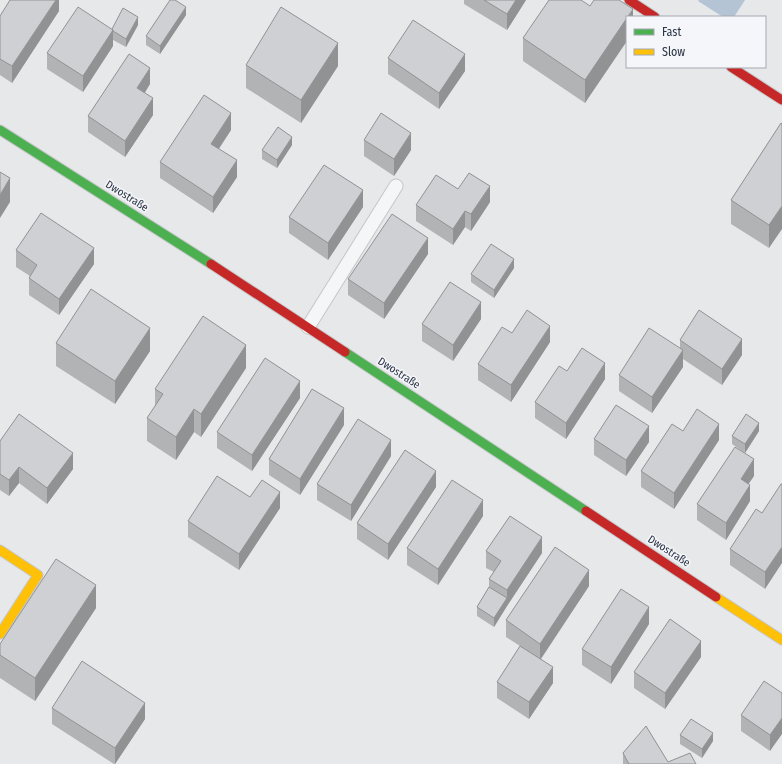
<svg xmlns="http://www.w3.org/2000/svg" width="782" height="764" font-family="'Fira Sans Condensed',sans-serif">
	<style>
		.water { fill: #b4c4d5 }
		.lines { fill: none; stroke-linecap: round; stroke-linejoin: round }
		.lane-casing { stroke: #c4c6c8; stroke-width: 15 }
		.fast-casing { stroke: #c4c6c8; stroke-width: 11 }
		.slow-casing { stroke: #c4c6c8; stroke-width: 11 }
		.jam-casing { stroke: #c4c6c8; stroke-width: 11 }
		.lane { stroke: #f5f6f7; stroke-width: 13 }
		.fast { stroke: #4caf50; stroke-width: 9 }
		.slow { stroke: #ffc107; stroke-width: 9 }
		.jam { stroke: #c62828; stroke-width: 9 }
		.wall { fill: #b1b3b5 }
		.shaded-wall { fill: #909294 }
		.building { fill: #ced0d3; stroke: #909294 }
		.labels { text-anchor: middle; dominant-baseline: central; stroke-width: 3; stroke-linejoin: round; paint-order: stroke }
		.street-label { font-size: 11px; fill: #2b3445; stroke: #f4f6f9 }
	</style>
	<rect width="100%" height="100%" fill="#e6e8ea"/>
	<path class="water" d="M699 0H745L734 17H723L698 1Z"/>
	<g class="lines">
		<defs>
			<path id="lane" d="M308 327 396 186"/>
			<path id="fast" d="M0 130 211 264
				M345 352 586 511"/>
			<path id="slow" d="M0 550 38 575 0 634
				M716 597 782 640"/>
			<path id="jam" d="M629 0 655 17
				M731 67 782 100
				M211 264 345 352
				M586 511 716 597"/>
		</defs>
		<use href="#lane" class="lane-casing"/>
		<use href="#fast" class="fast-casing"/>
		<use href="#slow" class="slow-casing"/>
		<use href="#jam" class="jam-casing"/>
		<use href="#lane" class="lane"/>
		<use href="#fast" class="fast"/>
		<use href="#slow" class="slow"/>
		<use href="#jam" class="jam"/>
	</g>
	<path class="wall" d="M59 0V11L12 83 0 75V16Z
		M464 0H526L507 30 464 4Z
		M590 6 633 17 585 103 523 61V38Z
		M186 15 160 54 146 45V36Z
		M138 25 126 47 113 40V46L83 92 47 69V53L112 29Z
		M388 58 465 71 439 109 388 74Z
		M246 65 338 66 301 123 246 88Z
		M150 84 145 93 153 115 125 157 88 132V116Z
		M781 123 769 248 731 224V200Z
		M231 130 219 149 237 177 213 213 160 178V162Z
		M364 140 411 150 394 176 364 156Z
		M292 145 277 168 262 159V150Z
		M458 189 490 202 471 231 465 227 453 245 416 221V205Z
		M363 207 328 260 289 233V217Z
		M16 250 94 264 59 315 29 295V278L30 276 16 267Z
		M428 254 384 319 348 295V279Z
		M514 268 494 298 471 282V274Z
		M481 319 453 361 422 341V324Z
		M512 333 550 342 511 402 478 380V364Z
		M680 340 742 355 722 385 683 359V367L652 413 619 391V375L680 348Z
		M56 343 150 351 115 404 56 366Z
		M246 368 201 437 194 432 176 460 147 441V418L155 406V389Z
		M567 371 605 379 566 439 535 418V402Z
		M300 398 252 471 217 448V432Z
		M344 425 300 495 269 475V459Z
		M683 431 719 440 674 509 641 487V471Z
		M759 431 745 453 732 444V436Z
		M594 439 649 442 626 476 594 455Z
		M0 441 73 469 47 504 19 483 9 496 0 490Z
		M391 456 351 521 317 500V484Z
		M754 476 748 484 750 501 726 540 697 520V504Z
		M782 484 765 589 730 565V549L762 513Z
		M436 487 388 560 357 539V523Z
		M250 497 280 508 239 570 188 537V521Z
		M483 516 438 585 407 565V548Z
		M486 551 542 553 507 606 494 627 477 616V607L489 587V579L494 572 486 568Z
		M589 586 541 659 553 683 529 719 497 698V682L520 646 506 637V620Z
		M96 608 35 701 0 678V644Z
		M649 624 611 684 582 665V649Z
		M701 657 665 709 634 688V672Z
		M782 693 770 751 741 731V715Z
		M52 708 145 719 115 764H114L52 724Z
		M680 735 713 741 702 758 680 744Z
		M623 753 668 762 696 764H623Z"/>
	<path class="shaded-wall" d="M56 0H59V11L12 83V66Z
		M516 0H526L507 30V14Z
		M186 7V15L160 54V46Z
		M633 9V17H628Z
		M138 17V25L126 47V39Z
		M627 18V41L585 103V80Z
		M113 30V46L83 92V76Z
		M338 43V66L301 123V100Z
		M465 54V71L439 109V93Z
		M150 68V84L137 104V88Z
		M153 98V115L125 157V141Z
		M231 113V130L211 160V144Z
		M411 133V150L394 176V159Z
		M292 137V145L277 168V160Z
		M237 160V177L213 213V197Z
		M10 178V202L0 218V195Z
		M490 186V202L471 231V214Z
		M363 190V207L328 260V243Z
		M782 206V229L769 248V225Z
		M465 211V227L453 245V229Z
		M428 238V254L384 319V303Z
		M94 248V264L59 315V299Z
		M514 259V268L494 298V290Z
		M481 302V319L453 361V345Z
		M550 326V342L511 402V385Z
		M150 328V351L115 404V381Z
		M742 339V355L722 385V369Z
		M246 345V368L201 437V414Z
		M683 350V367L652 413V397Z
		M605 363V379L566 439V423Z
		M300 381V398L252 471V455Z
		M344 408V425L300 495V479Z
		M194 409V432L176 460V437Z
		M759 423V431L745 453V444Z
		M719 424V440L674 509V493Z
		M649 426V442L626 476V460Z
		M391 440V456L351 521V505Z
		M73 453V469L47 504V488Z
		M754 459V476L741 495V479Z
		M19 467V483L9 496V480Z
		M436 471V487L388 560V544Z
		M750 485V501L726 540V523Z
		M280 492V508L239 570V554Z
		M483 500V516L438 585V569Z
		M542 537V553L507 606 494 627V618L507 598V590Z
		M782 547V563L765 589V572Z
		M589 570V586L540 660V644Z
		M96 585V608L35 701V678Z
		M649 607V624L611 684V667Z
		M701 641V657L665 709V693Z
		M553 667V683L529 719V702Z
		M145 703V719L115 764V748Z
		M782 718V734L770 751V735Z
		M713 733V741L702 758V749Z"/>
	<path class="building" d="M10 0H56L12 66 0 59V16Z
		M170 0H175L186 7 160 46 146 36Z
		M484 0H516L507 14Z
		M549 0H581L590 6 594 0H619L633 9 585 80 523 38Z
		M78 7 113 30 83 76 47 53Z
		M281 7 338 43 301 100 246 65Z
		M123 8 138 17 126 39 113 31V30L112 29Z
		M413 20 465 54 439 93 388 58Z
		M129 54 150 68 137 88 153 98 125 141 88 116Z
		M204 95 231 113 211 144 237 160 213 197 160 162Z
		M381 113 411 133 394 159 364 140Z
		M781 123 782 124V206L769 225 731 200Z
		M278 127 292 137 277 160 262 150Z
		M324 165 363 190 328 243 289 217Z
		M0 172 10 178 0 195Z
		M469 173 490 186 471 214 465 211 453 229 416 205 436 175 458 189Z
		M41 213 94 248 59 299 29 278 37 265 16 250Z
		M392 214 428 238 384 303 348 279Z
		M491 244 514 259 494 290 471 274Z
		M450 282 481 302 453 345 422 324Z
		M91 289 150 328 115 381 56 343Z
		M527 310 550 326 511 385 478 364 502 327 512 333Z
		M699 310 742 339 722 369 680 340Z
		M203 316 246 345 201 414 194 409 176 437 147 418 163 394 155 389Z
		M649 328 683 350 652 397 619 375Z
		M582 348 605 363 566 423 535 402 559 366 567 371Z
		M265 358 300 381 252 455 217 432Z
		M312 389 344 408 300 479 269 459Z
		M616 405 649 426 626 460 594 439Z
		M697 409 719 424 674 493 641 471 672 424 683 431Z
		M19 414 73 453 47 488 19 467 9 480 0 474V441Z
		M746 414 759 423 745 444 732 436Z
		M358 419 391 440 351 505 317 484Z
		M735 447 754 459 741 479 750 485 726 523 697 504Z
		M405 450 436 471 388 544 357 523Z
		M217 476 250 497 262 480 280 492 239 554 188 521Z
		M452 480 483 500 438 569 407 548Z
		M781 484H782V547L765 572 730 549 756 509 762 513Z
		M510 516 542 537 507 590 489 579 501 561 486 551Z
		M555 547 589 570 540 644 506 620Z
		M56 559 96 585 35 678 0 655V644Z
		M489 587 507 598 494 618 477 607Z
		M621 589 649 607 611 667 582 649Z
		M670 619 701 641 665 693 634 672Z
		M520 646 553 667 529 702 497 682Z
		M82 661 145 703 115 748 52 708Z
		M764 681 782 693V718L770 735 741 715Z
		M691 719 713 733 702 749 680 735Z
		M646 726 668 762 690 753 696 764H629L623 753Z"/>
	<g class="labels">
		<g class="street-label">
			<text transform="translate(127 196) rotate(32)">Dwostraße</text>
			<text transform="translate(399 373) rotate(33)">Dwostraße</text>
			<text transform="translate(669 551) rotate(33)">Dwostraße</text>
		</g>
	</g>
	<rect x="626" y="16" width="140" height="52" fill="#f4f6f9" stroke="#a4a8b1"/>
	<rect x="634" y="29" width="20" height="6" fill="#4caf50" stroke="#a4a8b1"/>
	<text x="662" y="36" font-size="12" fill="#2b3445">Fast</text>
	<rect x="634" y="49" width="20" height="6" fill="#ffc107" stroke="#a4a8b1"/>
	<text x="662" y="56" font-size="12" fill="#2b3445">Slow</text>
</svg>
